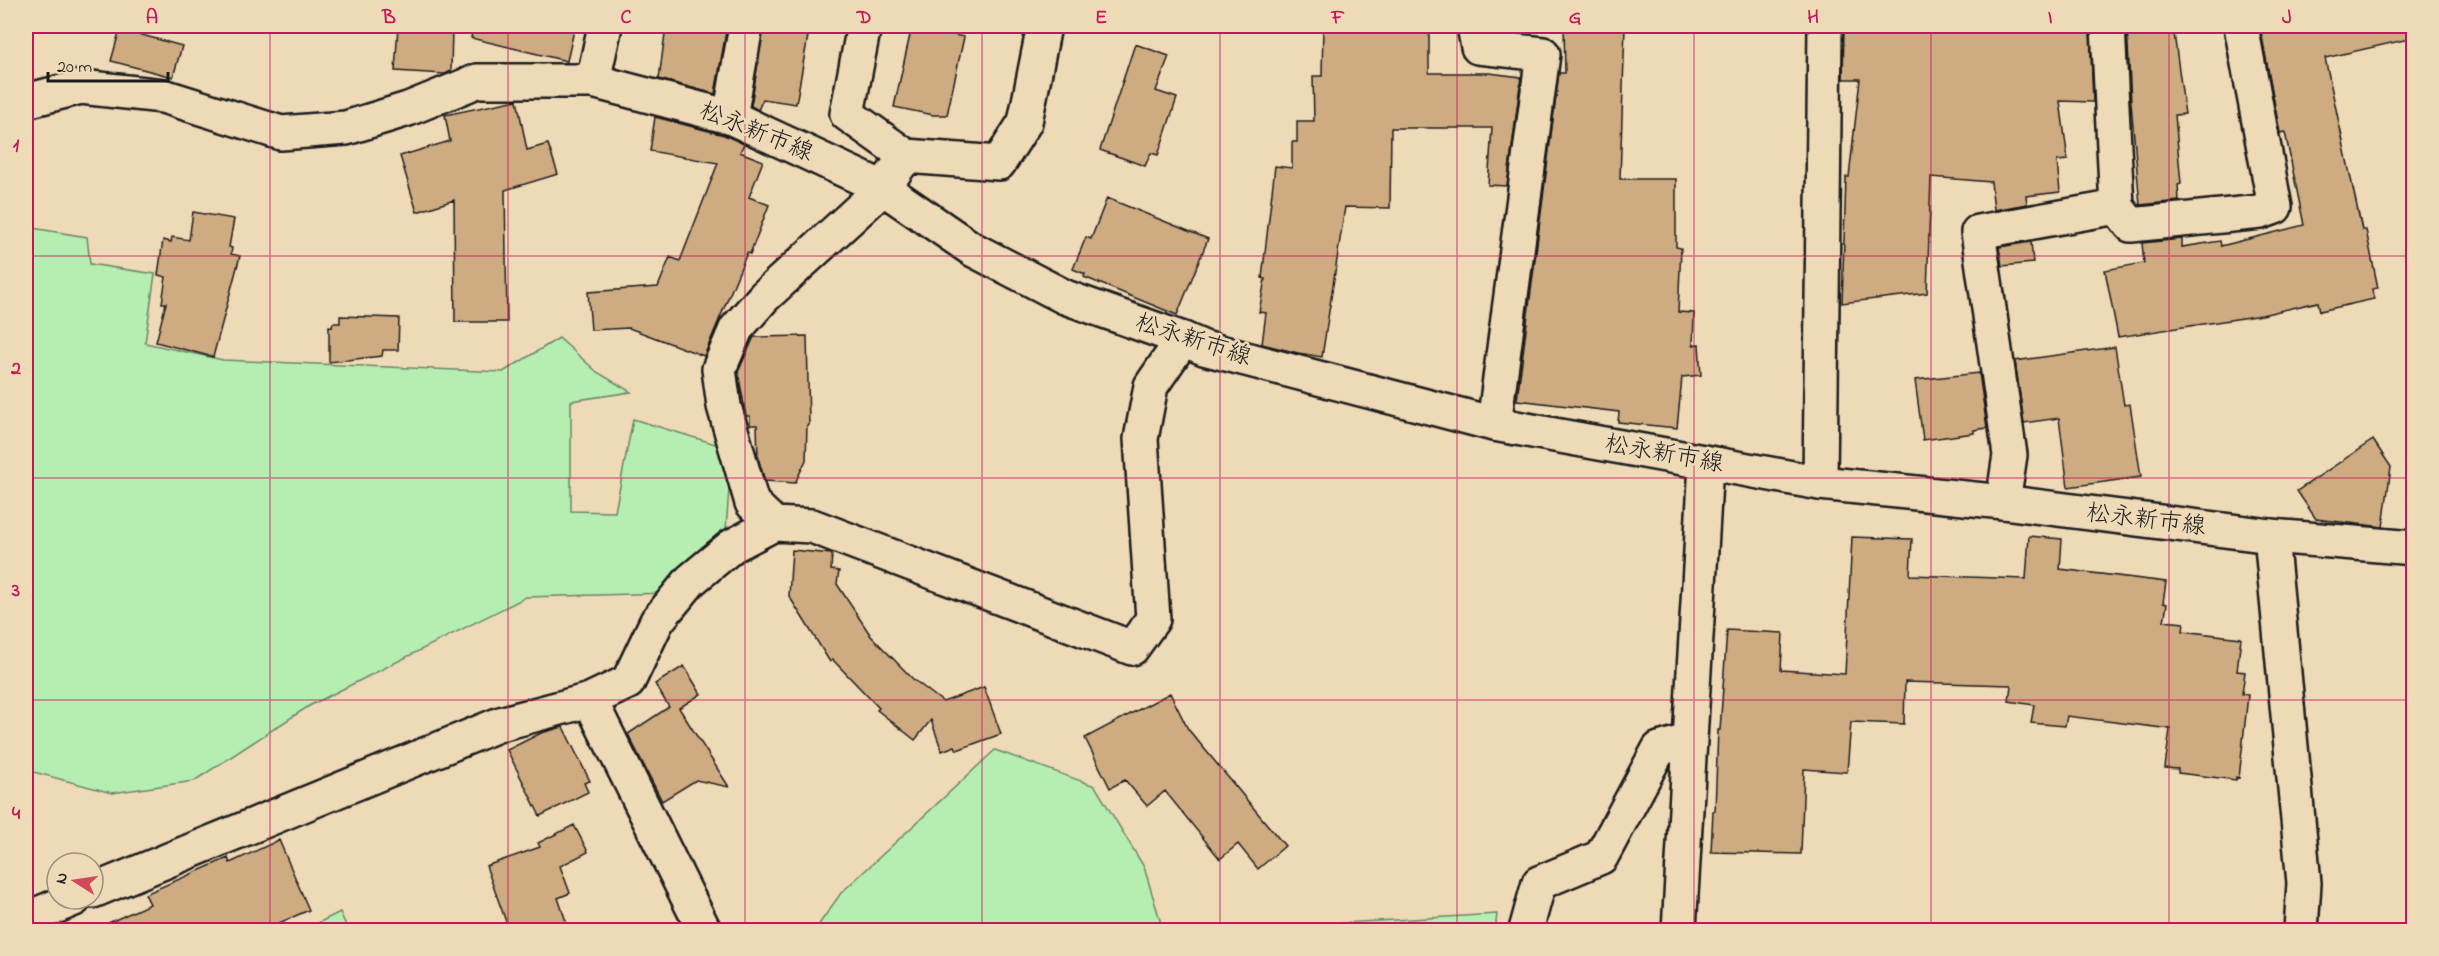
<svg xmlns="http://www.w3.org/2000/svg" width="2439" height="956" font-family="'Indie Flower','Klee One',sans-serif">
	<style>
		.green { fill: #b6eeb1; stroke: #698566; stroke-width: 1.5 }
		.building { fill: #cfab81; stroke: #1c1c1c; stroke-width: 1.5 }
		.lines { fill: none; stroke-linecap: round; stroke-linejoin: round }
		.street-casing { stroke: #1c1c1c; stroke-width: 38 }
		.secondary-casing { stroke: #1c1c1c; stroke-width: 38 }
		.street { stroke: #efdab8; stroke-width: 33 }
		.secondary { stroke: #efdab8; stroke-width: 33 }
		.grid { fill: none; stroke: #c2185b; stroke-width: 1.5; stroke-opacity: 0.55 }
		.labels { text-anchor: middle; dominant-baseline: central; stroke-width: 5; stroke-linejoin: round; paint-order: stroke }
		.street-label { font-size: 24px; fill: #1c1c1c; stroke: #efdab8 }
		.neatline { fill: none; stroke: #c2185b; stroke-width: 2 }
		.grid-label { font-size: 20px; text-anchor: middle; font-weight: bold; fill: #c2185b }
	</style>
	<rect width="100%" height="100%" fill="#efdab8"/>
	<filter id="ink" filterUnits="userSpaceOnUse"><feTurbulence type="fractalNoise" baseFrequency=".0167" numOctaves="2"/><feDisplacementMap in="SourceGraphic" scale="12" xChannelSelector="R" yChannelSelector="G"/><feConvolveMatrix kernelMatrix="1 2 1 2 8 2 1 2 1" color-interpolation-filters="sRGB"/></filter>
	<g filter="url(#ink)">
		<path class="green" d="M26 227 87 237 90 264 155 274 145 343 223 360 503 372 559 338 597 372 631 392 571 401V511L615 512 633 419 732 449 726 529 669 593 526 597 309 706 194 781 112 793 26 770Z
			M995 750 1095 786 1144 867 1163 930H815L841 893Z
			M340 912 348 930H304Z
			M1497 914 1495 930H1278L1291 926Z"/>
		<path class="building" d="M398 26H452L451 71 445 74 395 71Z
			M473 26H575L567 61 471 38Z
			M666 26H727L715 94 659 79Z
			M764 26H796L795 34 808 36 796 104 763 99 758 110 751 106Z
			M912 26 964 37 947 115H933L894 107Z
			M1323 26H1429V73H1489L1521 77 1507 186 1488 185 1492 128H1391L1390 208 1345 207 1322 357 1298 353 1262 344 1266 313 1259 312 1265 279 1262 278 1275 166 1292 168V142H1297V121H1314L1313 76H1322Z
			M1564 26H1625L1620 179H1676V247L1681 248 1678 312 1694 313 1693 345 1699 344 1701 375 1682 377 1677 428 1618 422 1619 412 1517 400 1559 73H1565Z
			M1844 26H2090L2093 102 2060 101 2068 160 2057 161 2060 192 2026 196 2027 204 1994 210 1991 182 1931 177 1927 293 1842 303 1846 177H1849L1860 79H1843Z
			M2127 26H2173L2185 114 2175 115 2181 184 2178 185 2179 201 2140 205 2131 103Z
			M2260 26H2407L2409 39 2325 58 2362 230H2366L2378 288 2372 289 2374 299 2320 311 2318 302 2262 315 2118 337 2105 270 2144 263 2142 243 2182 239V247L2220 241 2221 246 2304 225 2285 132 2280 133Z
			M120 29 182 46 173 77 111 61Z
			M1135 44 1169 56 1156 91 1177 98 1158 155 1151 153 1145 166 1100 150Z
			M517 100 527 150 548 144 558 174 505 190 507 322H455L454 200 417 212 400 156 450 141 445 115Z
			M655 117 724 135 744 144 740 152 763 161 749 197 769 205 750 254 747 253 704 356 629 328 591 330 588 292 658 287 670 257 680 261 718 163 650 151Z
			M1107 198 1208 239 1177 315 1084 277 1085 274 1073 269 1086 237 1091 239Z
			M193 212 234 219 229 247 232 248 231 254 240 256 213 357 156 342 166 303H162L166 277 158 275 163 240 171 242 172 237 189 240Z
			M2031 242 2033 263 2002 266 1999 247Z
			M340 316 399 318 398 350H383L382 356 329 362V326L332 327 333 323H340Z
			M807 336 809 425H807L806 460 795 483 765 481 758 458 757 425H750V416H746L738 372 754 337Z
			M2115 347 2124 405 2130 404 2141 477 2068 487 2059 418 2024 423 2015 361Z
			M1979 373 1987 428 1974 430V433L1923 440 1915 380Z
			M2373 440 2391 467 2383 527 2316 519 2297 491Z
			M2029 536 2062 539 2060 569 2166 582 2163 603 2167 604 2164 621 2184 623 2183 631 2241 638 2237 671 2245 672 2242 694 2248 695 2239 778 2236 777V780L2178 773V769L2165 768 2170 729 2067 716 2065 726 2031 723 2034 705 2009 701 2011 685 1905 682 1904 724 1851 722 1847 772 1804 769 1801 854 1711 852 1713 811H1715L1718 730H1720L1727 630 1783 633 1781 670 1845 674 1852 537 1912 539 1910 575 2026 579Z
			M792 550 832 554 831 570 839 571 837 584 871 636 913 679 943 702 984 687 1001 734 957 750 955 746 942 751 931 720 915 740 877 710 879 708 833 660 830 662 789 596Z
			M684 666 701 694 679 708 729 787 696 780 662 801 628 734 669 707 655 684Z
			M1170 693 1188 729 1285 846 1258 869 1238 844 1220 859 1165 791 1147 806 1125 780 1110 788 1085 738Z
			M563 727 590 781 584 783 588 792 540 816 507 750 541 733Z
			M574 825 588 852 560 866 570 893 558 898 569 930H509L486 866 540 847 538 843Z
			M279 840 309 910 263 930H93L150 904 145 894 228 858 230 863Z"/>
		<g class="lines">
			<defs>
				<path id="street" d="M1474 26 1478 47 1543 54 1494 424
					M593 81 605 26
					M730 117 746 26
					M906 156 999 163 1025 122 1044 26
					M2117 207 2131 225 2261 212 2275 207 2241 26
					M1820 483 1825 26
					M2003 502 2010 455 1978 232 2117 207 2108 26
					M774 524 752 503 724 406 719 369 736 329 764 297 883 188 906 156 847 114 864 26
					M2271 536 2304 883 2301 930
					M590 700 704 930
					M93 891 500 724 590 700 628 682 657 621 691 580 732 546 774 524 812 526 1132 648 1153 619 1141 439 1151 386 1183 339
					M26 919 74 899
					M1526 930 1539 883 1601 857 1659 749 1690 740
					M1679 930 1706 464"/>
				<path id="secondary" d="M26 101 81 87 163 96 281 133 346 128 408 109 477 81H593L730 117 883 188 972 249 1065 297 1183 339 1204 348 1494 424 1820 483 2003 502 2271 536 2414 548"/>
			</defs>
			<use href="#street" class="street-casing"/>
			<use href="#secondary" class="secondary-casing"/>
			<use href="#street" class="street"/>
			<use href="#secondary" class="secondary"/>
		</g>
	</g>
	<path class="grid" d="M270 26V930M508 26V930M745 26V930M982 26V930M1220 26V930M1457 26V930M1694 26V930M1931 26V930M2169 26V930M26 256H2414M26 478H2414M26 700H2414"/>
	<g class="labels">
		<g class="street-label">
			<text transform="translate(756 133) rotate(22)">松永新市線</text>
			<text transform="translate(1193 341) rotate(18)">松永新市線</text>
			<text transform="translate(1664 455) rotate(10)">松永新市線</text>
			<text transform="translate(2146 521) rotate(7)">松永新市線</text>
		</g>
	</g>
	<rect width="2439" height="956" fill="none" stroke="#efdab8" stroke-width="66"/>
	<g transform="translate(75 881) rotate(282)"><circle r="28" fill="#efdab8" stroke="#9b8e7a" stroke-width="1.5"/>
	<path d="M0-4.5L10 22L0 15L-10 22Z" fill="#d1495b"/>
	<text y="-9" font-size="16" font-weight="bold" text-anchor="middle" fill="#1c1c1c">N</text>
	</g>
	<path d="M48 72v9h120v-9" fill="none" stroke="#1c1c1c" stroke-width="3"/>
	<text x="57" y="72" font-size="18" fill="#1c1c1c" stroke="#efdab8" stroke-width="4.5" paint-order="stroke">20 m</text>
	<rect x="33" y="33" width="2373" height="890" class="neatline"/>
	<g class="grid-label">
		<text x="152" y="23">A</text>
		<text x="389" y="23">B</text>
		<text x="626" y="23">C</text>
		<text x="864" y="23">D</text>
		<text x="1101" y="23">E</text>
		<text x="1338" y="23">F</text>
		<text x="1575" y="23">G</text>
		<text x="1813" y="23">H</text>
		<text x="2050" y="23">I</text>
		<text x="2287" y="23">J</text>
		<text x="16" y="151">1</text>
		<text x="16" y="374">2</text>
		<text x="16" y="596">3</text>
		<text x="16" y="819">4</text>
	</g>
</svg>
